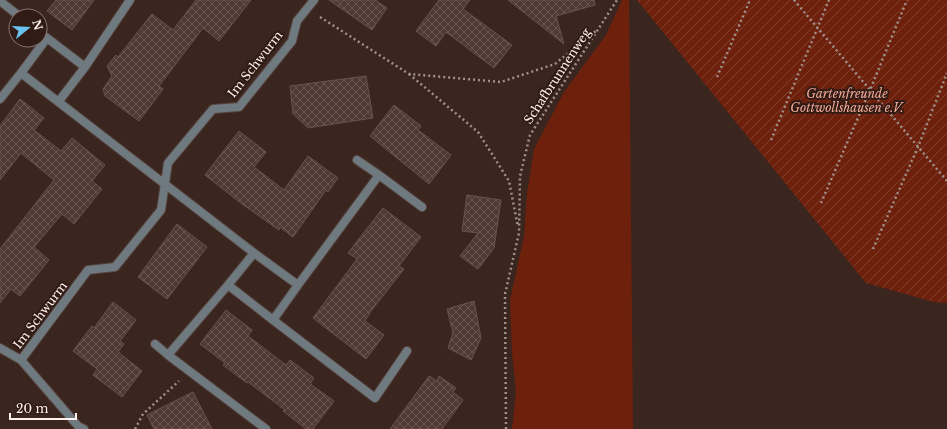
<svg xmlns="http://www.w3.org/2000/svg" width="947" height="429" font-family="'Libre Baskerville',serif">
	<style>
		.park { fill: #6d210c }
		.garden { fill: url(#garden-furrows) }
		.building { fill: url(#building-cross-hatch); stroke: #6b524b }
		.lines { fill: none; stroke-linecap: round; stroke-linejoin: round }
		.minor-casing { stroke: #56423c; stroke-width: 10 }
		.path { stroke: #a1918c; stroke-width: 2.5; stroke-dasharray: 2 3; stroke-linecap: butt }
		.minor { stroke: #6f7a80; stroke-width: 8 }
		.labels { text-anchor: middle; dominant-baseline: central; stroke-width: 4; stroke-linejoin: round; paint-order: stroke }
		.street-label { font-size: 12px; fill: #fef2ee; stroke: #301b15 }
		.park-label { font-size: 12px; font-style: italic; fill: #f2a996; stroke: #301b15 }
	</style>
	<defs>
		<pattern id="garden-furrows" width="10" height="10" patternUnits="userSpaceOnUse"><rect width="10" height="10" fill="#6d210c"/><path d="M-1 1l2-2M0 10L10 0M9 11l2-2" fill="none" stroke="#834230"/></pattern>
		<pattern id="building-cross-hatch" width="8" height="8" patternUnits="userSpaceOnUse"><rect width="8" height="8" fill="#513933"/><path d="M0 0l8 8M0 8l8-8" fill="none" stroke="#6b5651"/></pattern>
	</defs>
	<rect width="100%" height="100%" fill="#3b251f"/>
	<path class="park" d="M622 0H629L633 429H512L516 392 512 353 510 300 524 236 527 193 534 149 564 92 606 35Z"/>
	<path class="garden" d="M637 0H947V303L934 302 866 283Z"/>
	<path class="building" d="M56 0H94L72 30 47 11Z
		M196 0H251L219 41 203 28 159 86 163 89 139 121 105 96 103 89 112 76 107 66 116 55 118 57 152 14 173 30Z
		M329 0H375L387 8 372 30Z
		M439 0H470L463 9 512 45 494 68 446 32 436 46 416 31Z
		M508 0H594L595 5 556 16 564 44Z
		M366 76 373 118 308 128 293 114 290 86Z
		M20 99 44 118 34 130 61 151 72 138 105 165 92 181 102 189 74 224 62 214 34 247 49 260 20 296 11 289 0 303V249L54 180 21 153 0 180V126Z
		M394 105 421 126 418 130 451 155 429 184 370 136Z
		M239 131 266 152 254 167 284 190 308 156 338 178 328 192 326 190 293 237 280 227 279 230 242 204 205 175Z
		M467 195 501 200 494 248 478 269 460 256 478 233 462 231Z
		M383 208 421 237 399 266 404 269 371 311 365 321 384 335 366 359 313 318 357 259 348 253Z
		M177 224 207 247 167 299 138 277Z
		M474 301 481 338 471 360 448 348 453 333 447 309Z
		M113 302 136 320 120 341 124 344 118 352 142 371 122 397 93 375 97 369 73 351 92 326 94 328Z
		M226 310 252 330 248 336 286 365 290 360 314 378 310 384 334 401 313 429H306L283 411 285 410 248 382 247 383 223 365 225 363 200 344Z
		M429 376 437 381 439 376 456 388 453 392 463 400 442 429H390Z
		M193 392 212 429H154L147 415Z"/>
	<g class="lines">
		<defs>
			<path id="minor" d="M0 1 19 16
				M40 33 47 38 21 73 254 253 298 285 273 320 375 398 407 351
				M47 38 85 67
				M0 99 21 73
				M59 101 85 67 130 0
				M357 160 379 175
				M254 253 228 285 168 355 266 429
				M228 285 273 320
				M298 285 379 175 422 207
				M155 344 168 355
				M0 348 21 360 78 426 84 429
				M21 360 88 270 115 267 161 210 168 163 213 109 239 107 292 41 297 21 314 0"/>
		</defs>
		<use href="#minor" class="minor-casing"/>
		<path class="path" d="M794 0 947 181
			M320 17 409 74 501 82 555 64 597 30
			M409 74 478 132 509 181 518 227
			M717 77 750 0
			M771 140 829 0
			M821 203 870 90 907 0
			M873 249 918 147 947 73
			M135 429 143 414 179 381
			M506 429 505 294 519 233 520 176 530 135 617 0"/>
		<use href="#minor" class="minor"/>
	</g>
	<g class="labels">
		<g class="street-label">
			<text transform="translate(255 64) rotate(-52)">Im Schwurm</text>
			<text transform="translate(557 76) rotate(-57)">Schafbrunnenweg</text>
			<text transform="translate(40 315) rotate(-53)">Im Schwurm</text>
		</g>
		<g class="park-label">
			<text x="847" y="93">Gartenfreunde<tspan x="847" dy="14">Gottwollshausen e.V.</tspan></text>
		</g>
	</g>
	<g transform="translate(28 28) rotate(72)"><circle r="19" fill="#301b15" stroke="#82716c"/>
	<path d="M0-3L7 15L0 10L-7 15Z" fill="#6ac3f1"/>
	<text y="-6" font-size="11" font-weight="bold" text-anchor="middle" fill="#fef2ee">N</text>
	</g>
	<path d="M10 413v6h66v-6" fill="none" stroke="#fef2ee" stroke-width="2"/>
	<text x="16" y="413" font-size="12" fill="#fef2ee" stroke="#301b15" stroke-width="3" paint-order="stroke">20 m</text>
</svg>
